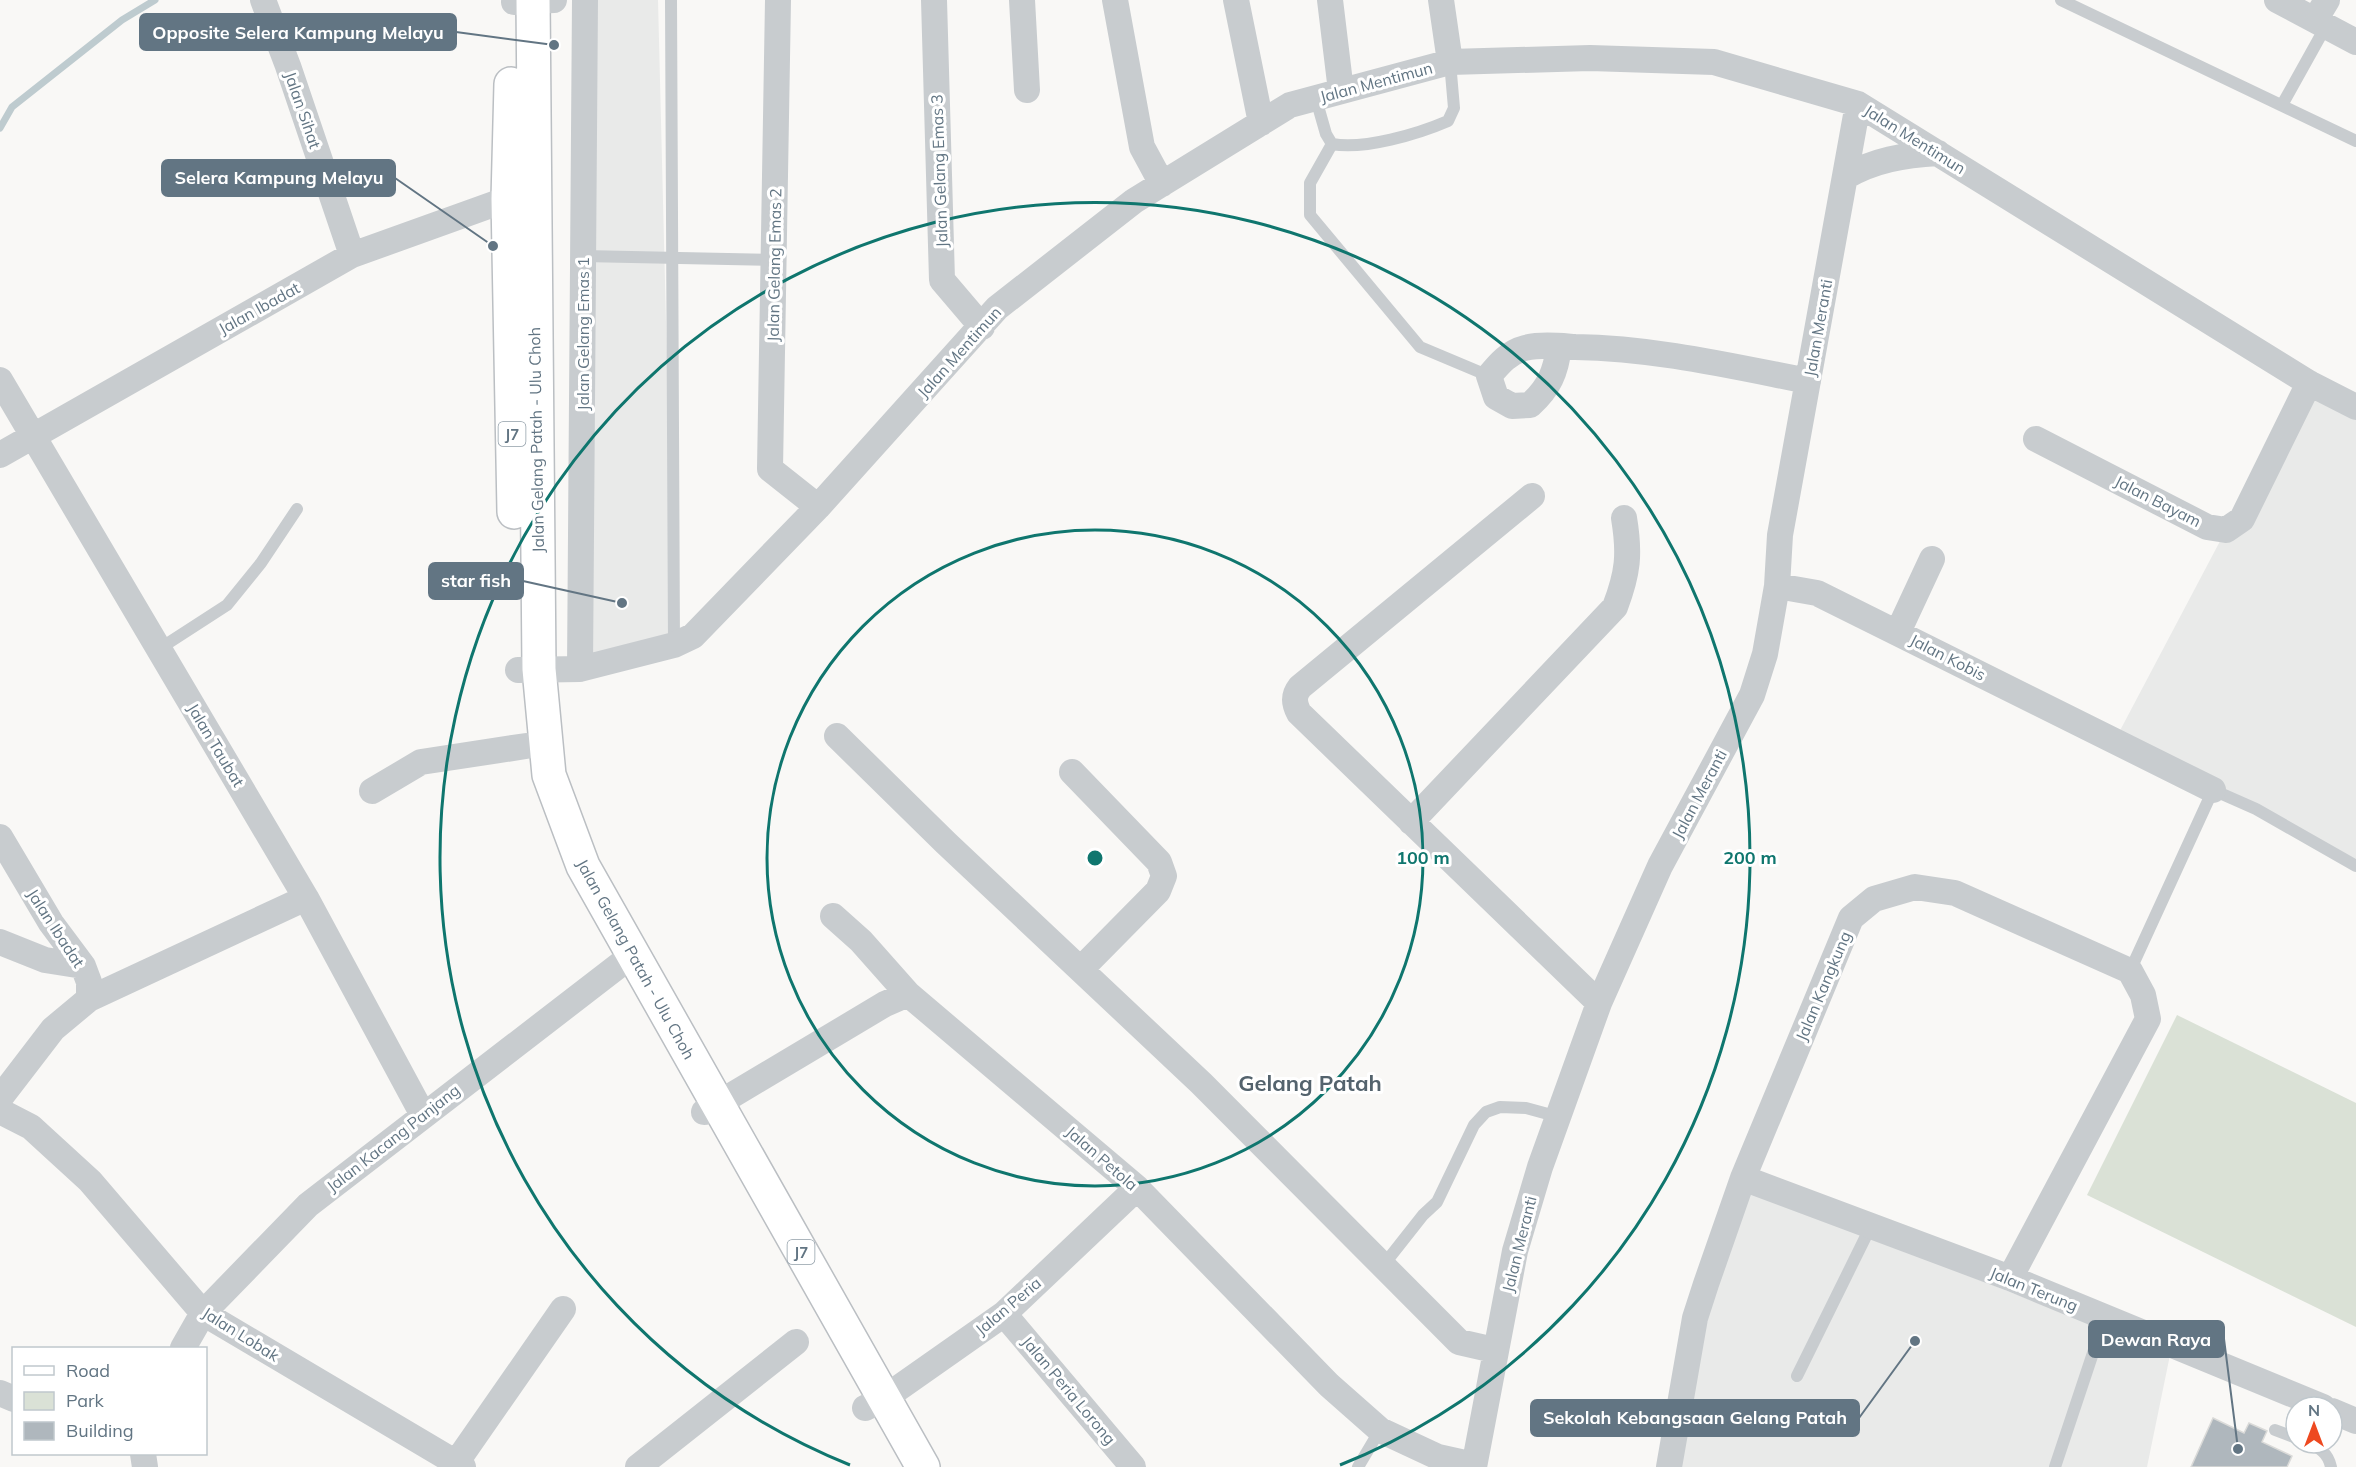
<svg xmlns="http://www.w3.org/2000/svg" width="2356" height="1467" font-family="Mulish,sans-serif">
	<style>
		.built { fill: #e9eae9 }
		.green { fill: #dae1d6 }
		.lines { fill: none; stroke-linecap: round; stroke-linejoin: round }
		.stream { stroke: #becbcf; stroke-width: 7 }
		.building { fill: #afb7bd; stroke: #dadad8; stroke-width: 1.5 }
		.primary-casing { stroke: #bbbfc3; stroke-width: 36 }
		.lane { stroke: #c8cccf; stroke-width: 12 }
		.street { stroke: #c8cccf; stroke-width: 26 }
		.primary { stroke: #fff; stroke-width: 33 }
		.ring { fill: none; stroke: #0f766e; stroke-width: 3 }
		.labels { text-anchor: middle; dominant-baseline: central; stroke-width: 6; stroke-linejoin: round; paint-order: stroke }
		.shield { fill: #fff; stroke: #919ea8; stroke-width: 1.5 }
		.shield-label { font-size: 15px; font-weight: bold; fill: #627583 }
		.street-label { font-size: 16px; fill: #627583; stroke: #fff }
		.district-label { font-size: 22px; font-weight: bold; fill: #54636d; stroke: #fff }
		.centre { fill: #0f766e; stroke: #fff; stroke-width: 3 }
		.ring-label { font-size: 18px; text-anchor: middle; font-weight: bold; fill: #0f766e; stroke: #fff; stroke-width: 6; stroke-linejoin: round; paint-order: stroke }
		.leader { fill: none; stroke: #627583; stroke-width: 2 }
		.callout-dot { fill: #627583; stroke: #fff; stroke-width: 2 }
		.callout { fill: #627583; stroke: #627583; stroke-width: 2 }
		.callout-label { font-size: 18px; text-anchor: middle; font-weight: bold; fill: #fff }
	</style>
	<rect width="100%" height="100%" fill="#f9f8f6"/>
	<path class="built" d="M585 0H658L674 645 580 669Z
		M2303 384 2356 412V865L2115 740Z
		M1746 1188 2170 1355 2147 1467H1671L1689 1371Z"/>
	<path class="green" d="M2177 1015 2356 1103V1327L2087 1195Z"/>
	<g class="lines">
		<path class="stream" d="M0 128 12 107 122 20 155 0"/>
	</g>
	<path class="building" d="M2213 1418 2244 1433 2249 1423 2267 1431 2262 1442 2292 1456 2287 1467H2191Z"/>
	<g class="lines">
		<defs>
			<path id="primary" d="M533 0 539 669 549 775 583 866 923 1467
				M511 84 508 199 514 512"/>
		</defs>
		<use href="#primary" class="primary-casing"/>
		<path class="lane" d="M671 0 674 645
			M2061 0 2356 141
			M1316 99 1326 134 1332 144C1364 150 1418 134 1448 121L1454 108 1450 62
			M2282 105 2326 26
			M1332 144 1310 183V215L1420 347 1489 376
			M583 256 774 260
			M159 649 227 605 261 563 297 509
			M2130 971 2213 790 2256 809 2356 866
			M1382 1267 1423 1215 1437 1202 1474 1125 1486 1112 1500 1107 1526 1108 1559 1117
			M1797 1376 1871 1226
			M2275 1430 2296 1438
			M2307 1443C2320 1448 2328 1453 2331 1467
			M1358 1467 1380 1430
			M2055 1467 2105 1317"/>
		<path class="street" d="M263 0 288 66 352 255
			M778 0 770 469 818 507
			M934 0 942 280 982 327
			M1022 0 1027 90
			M1115 0 1142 147 1162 184
			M1236 0 1261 123
			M1330 0 1341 91
			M1441 0 1450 62
			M2277 0 2356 42
			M514 2 554 0
			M2315 20 2327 0
			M1845 177C1874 160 1904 155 1938 153
			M1559 346C1556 372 1549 388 1530 405L1512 406 1496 397 1489 376C1499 364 1509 352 1525 348 1540 344 1560 346 1575 347 1654 348 1731 366 1808 381
			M0 380 306 898 423 1115
			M2036 439 2207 527 2226 530 2242 519 2309 383
			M0 455 352 255 508 199H524
			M1532 496 1300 687C1293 696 1294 703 1299 713L1599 1003
			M1777 586 1817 593 2213 790
			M1898 632 1932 559
			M580 669 585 0
			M518 670 580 669 674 645 693 636 818 507 997 308 1134 201 1290 105 1450 62 1590 58 1714 62 1858 104 2309 383 2356 407
			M837 736 946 843 1201 1083 1459 1342 1494 1350
			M1072 772 1159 862 1164 876 1158 891 1081 969
			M372 791 421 762 526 746
			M1411 822 1615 607C1628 573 1630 554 1624 518
			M0 837 51 923 83 966 89 982V999
			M833 916 861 941 908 994 1137 1188 1329 1385 1380 1430 1438 1457 1474 1465
			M0 942 45 960 83 966
			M0 1098 53 1029 89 999 306 898
			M0 1111 31 1127 90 1181 203 1313 463 1467
			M704 1112 885 1004 908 994
			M1743 1178 2010 1278 2323 1407
			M1004 1314 1133 1467
			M183 1348 203 1313 308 1205 631 956
			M0 1393 14 1399
			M865 1408 883 1399 1004 1314 1137 1188
			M2332 1411 2356 1421
			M143 1454 145 1467
			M456 1463 563 1309
			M638 1467 796 1342
			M1474 1467 1515 1251 1540 1167 1599 1003 1660 866 1752 695 1765 654 1777 586 1780 535 1858 104
			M1669 1467 1695 1318 1706 1284 1743 1178 1851 918 1874 899 1915 887 1955 893 2130 971 2143 995 2148 1019 2010 1278"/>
		<use href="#primary" class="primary"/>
	</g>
	<g class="ring">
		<circle cx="1095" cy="858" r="328"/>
		<path d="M850 1465A655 655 0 1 1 1340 1465"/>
	</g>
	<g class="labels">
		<g class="shield">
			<rect x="498.5" y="422" width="27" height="24" rx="4.5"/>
			<rect x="787.5" y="1240" width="27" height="24" rx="4.5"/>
		</g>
		<g class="shield-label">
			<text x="512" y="434">J7</text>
			<text x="801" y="1252">J7</text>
		</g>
		<g class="street-label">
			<text transform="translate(1376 82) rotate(-15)">Jalan Mentimun</text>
			<text transform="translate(303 110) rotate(71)">Jalan Sihat</text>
			<text transform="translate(1915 139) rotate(32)">Jalan Mentimun</text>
			<text transform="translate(939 171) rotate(-92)">Jalan Gelang Emas 3</text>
			<text transform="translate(774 265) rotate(-89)">Jalan Gelang Emas 2</text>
			<text transform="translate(259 308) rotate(-29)">Jalan Ibadat</text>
			<text transform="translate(1818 328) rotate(-80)">Jalan Meranti</text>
			<text transform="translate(583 334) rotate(-90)">Jalan Gelang Emas 1</text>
			<text transform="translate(959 352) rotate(-48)">Jalan Mentimun</text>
			<text transform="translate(536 440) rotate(-91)">Jalan Gelang Patah - Ulu Choh</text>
			<text transform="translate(2158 501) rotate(27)">Jalan Bayam</text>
			<text transform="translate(1948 657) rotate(27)">Jalan Kobis</text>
			<text transform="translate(216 745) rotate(59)">Jalan Taubat</text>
			<text transform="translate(1699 794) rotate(-62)">Jalan Meranti</text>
			<text transform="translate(56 928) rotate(57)">Jalan Ibadat</text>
			<text transform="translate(636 959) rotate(61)">Jalan Gelang Patah - Ulu Choh</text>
			<text transform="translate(1823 986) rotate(-67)">Jalan Kangkung</text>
			<text transform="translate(393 1138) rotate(-38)">Jalan Kacang Panjang</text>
			<text transform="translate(1102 1158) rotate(41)">Jalan Petola</text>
			<text transform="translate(1519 1244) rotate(-76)">Jalan Meranti</text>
			<text transform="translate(2034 1289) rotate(22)">Jalan Terung</text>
			<text transform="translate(1008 1306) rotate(-40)">Jalan Peria</text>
			<text transform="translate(241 1334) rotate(32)">Jalan Lobak</text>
			<text transform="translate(1069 1390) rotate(50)">Jalan Peria Lorong</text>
		</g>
		<g class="district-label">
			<text x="1310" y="1083">Gelang Patah</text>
		</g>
	</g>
	<circle cx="1095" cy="858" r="9" class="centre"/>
	<g class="ring-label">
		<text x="1423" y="864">100 m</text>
		<text x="1750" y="864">200 m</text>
	</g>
	<path class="leader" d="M554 45L456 32M493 246L395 178M622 603L523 581M2238 1449L2224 1339M1915 1341L1859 1418"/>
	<g class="callout-dot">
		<circle cx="554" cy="45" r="6"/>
		<circle cx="493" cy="246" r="6"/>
		<circle cx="622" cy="603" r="6"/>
		<circle cx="2238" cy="1449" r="6"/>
		<circle cx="1915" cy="1341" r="6"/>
	</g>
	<g class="callout">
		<rect x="140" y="14" width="316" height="36" rx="6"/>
		<rect x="162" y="160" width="233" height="36" rx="6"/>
		<rect x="429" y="563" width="94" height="36" rx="6"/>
		<rect x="2089" y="1321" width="135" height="36" rx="6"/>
		<rect x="1531" y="1400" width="328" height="36" rx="6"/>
	</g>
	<g class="callout-label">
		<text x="298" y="39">Opposite Selera Kampung Melayu</text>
		<text x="279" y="184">Selera Kampung Melayu</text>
		<text x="476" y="587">star fish</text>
		<text x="2156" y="1346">Dewan Raya</text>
		<text x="1695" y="1424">Sekolah Kebangsaan Gelang Patah</text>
	</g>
	<rect x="12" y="1347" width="195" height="108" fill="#ffffff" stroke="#c0c8cd" stroke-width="1.5"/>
	<rect x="24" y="1366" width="30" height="9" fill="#ffffff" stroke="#c0c8cd" stroke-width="1.5"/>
	<text x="66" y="1377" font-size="18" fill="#627583">Road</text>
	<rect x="24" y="1392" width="30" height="18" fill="#dae1d6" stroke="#c0c8cd" stroke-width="1.5"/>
	<text x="66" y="1407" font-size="18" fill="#627583">Park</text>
	<rect x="24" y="1422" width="30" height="18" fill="#afb7bd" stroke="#c0c8cd" stroke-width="1.5"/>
	<text x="66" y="1437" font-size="18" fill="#627583">Building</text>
	<g transform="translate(2314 1425)"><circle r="28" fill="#ffffff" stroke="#c0c8cd" stroke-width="1.5"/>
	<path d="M0-4.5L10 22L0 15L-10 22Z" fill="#ee4920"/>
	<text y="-9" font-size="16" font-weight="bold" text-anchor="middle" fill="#627583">N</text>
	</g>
</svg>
